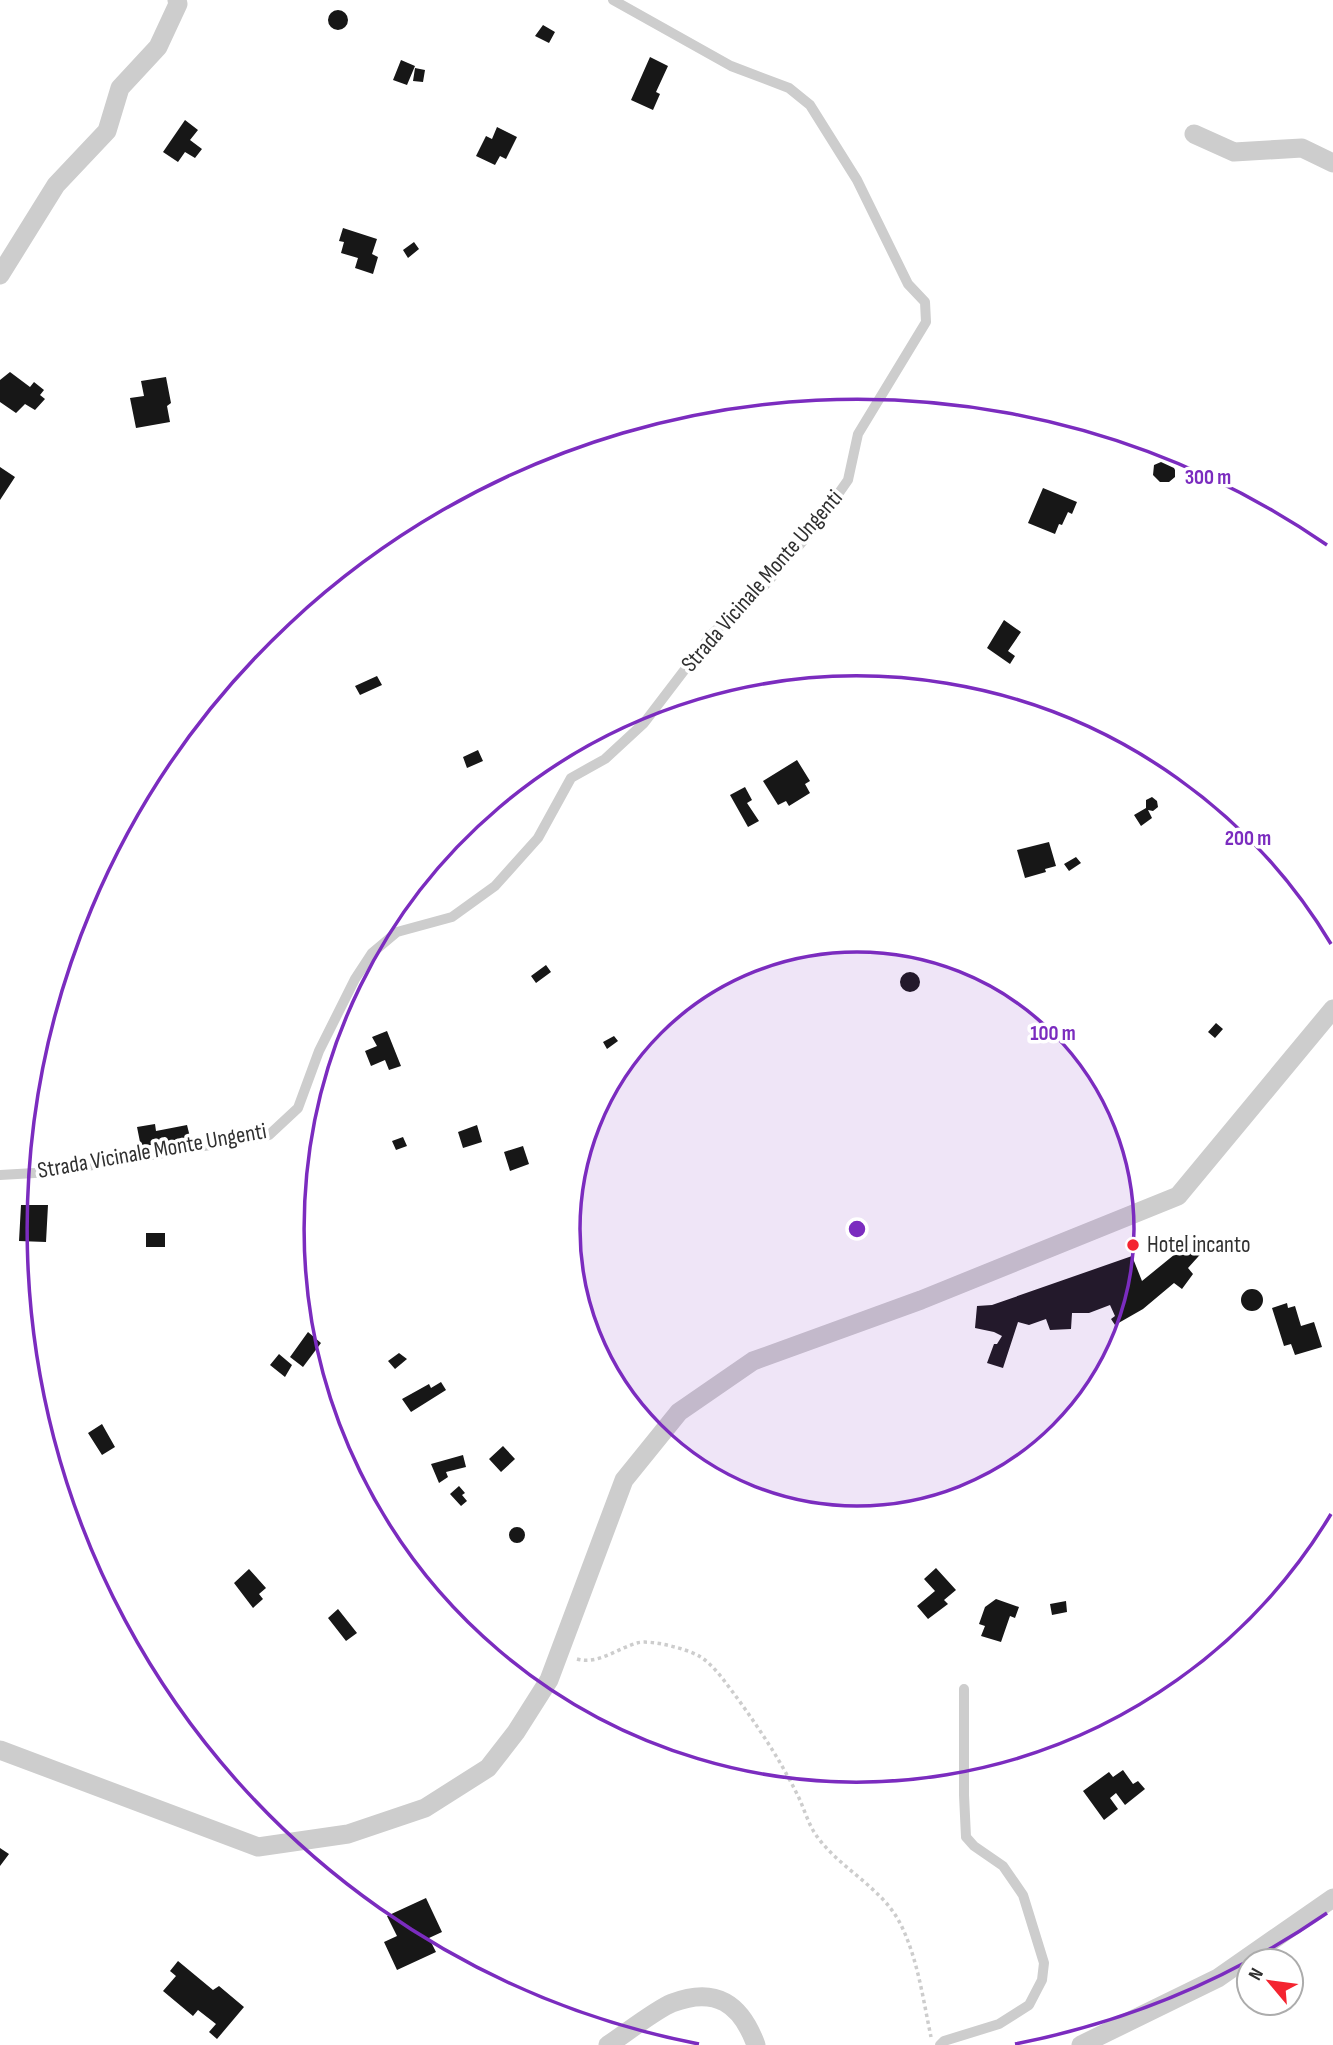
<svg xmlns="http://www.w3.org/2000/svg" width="1333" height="2045" font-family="'Sofia Sans Condensed',sans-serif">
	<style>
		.building { fill: #171717 }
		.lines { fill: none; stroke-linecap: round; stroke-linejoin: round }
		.path { stroke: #cdcdcd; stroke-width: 3.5; stroke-dasharray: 3.5 3.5; stroke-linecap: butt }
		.lane { stroke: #cdcdcd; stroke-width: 10 }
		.street { stroke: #cdcdcd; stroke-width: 19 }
		.ring { fill: none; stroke: #7b2cbf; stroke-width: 3.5 }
		.poi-dot { fill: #f42430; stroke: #fff; stroke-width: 2.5 }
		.labels { text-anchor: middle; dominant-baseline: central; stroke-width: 7; stroke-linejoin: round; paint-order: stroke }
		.street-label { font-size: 23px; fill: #303030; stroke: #fff }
		.poi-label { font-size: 23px; fill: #303030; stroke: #fff; text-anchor: start }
		.centre { fill: #7b2cbf; stroke: #fff; stroke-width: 3.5 }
		.ring-label { font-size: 21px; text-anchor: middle; font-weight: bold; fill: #7b2cbf; stroke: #fff; stroke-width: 7; stroke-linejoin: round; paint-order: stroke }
	</style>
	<rect width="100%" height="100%" fill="#fff"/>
	<path class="building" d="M328 20a10 10 0 1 1 20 0a10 10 0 1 1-20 0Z
		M543 25 555 32 549 43 535 36Z
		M650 57 668 66 656 92 660 94 653 110 631 100Z
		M401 60 415 66 407 85 393 80Z
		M415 68 425 70 423 82 413 81Z
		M185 120 198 130 190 140 202 149 195 158 185 152 178 162 163 152Z
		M497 127 517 137 506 159 500 156 495 165 476 156 486 136 492 139Z
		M343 228 377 239 372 254 378 257 373 274 355 268 358 258 341 253 344 242 339 241Z
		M414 242 419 249 408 258 403 250Z
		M10 372 30 387 34 382 44 390 40 395 45 399 35 410 25 404 16 413 0 402V380Z
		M166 377 171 403 167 406 170 422 136 428 130 398 144 396 141 381Z
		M1161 462 1174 468 1175 470V477L1169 482H1160L1153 475 1154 465Z
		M0 467 15 477 0 500Z
		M1043 488 1077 502 1072 514 1068 512 1062 525 1059 524 1055 534 1028 523Z
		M1004 620 1021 632 1008 651 1015 656 1010 664 987 648Z
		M377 676 382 685 360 695 355 686Z
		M478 750 483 761 467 768 463 757Z
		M797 760 810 781 805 784 810 793 789 806 786 801 778 805 763 781Z
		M745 787 752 800 747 803 759 821 748 827 730 795Z
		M1152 797 1157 801 1158 807 1153 811 1148 810 1152 818 1141 826 1134 815 1146 808V800Z
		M1049 842 1056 866 1045 869 1046 872 1025 878 1017 850Z
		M1076 857 1081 863 1069 871 1064 864Z
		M546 965 551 972 536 983 531 976Z
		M900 982a10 10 0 1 1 20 0a10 10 0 1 1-20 0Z
		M1216 1023 1223 1029 1215 1038 1208 1032Z
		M387 1031 401 1066 389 1070 385 1060 371 1066 365 1051 377 1046 372 1037Z
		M614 1036 618 1041 607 1049 603 1042Z
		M155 1124 156 1131 187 1125 190 1137 141 1147 137 1127Z
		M477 1125 482 1142 463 1148 458 1132Z
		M403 1137 407 1146 396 1150 392 1141Z
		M523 1146 529 1164 510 1171 504 1152Z
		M21 1205H48L46 1242 19 1241Z
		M146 1233H165V1247H146Z
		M1196 1237 1206 1248 1188 1268 1193 1274 1182 1289 1174 1283 1143 1309 1115 1325 1111 1319 1115 1316 1110 1305 1089 1313H1072L1071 1329 1050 1330 1046 1319 1029 1325 1018 1322 1003 1368 987 1363 994 1344H997L1002 1336 994 1332 975 1328 977 1306 992 1305 1132 1256 1142 1281Z
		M1241 1300a11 11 0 1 1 22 0a11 11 0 1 1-22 0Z
		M1287 1303 1288 1308 1295 1306 1301 1326 1314 1322 1322 1347 1295 1355 1291 1344 1284 1346 1272 1308Z
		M308 1332 321 1343 303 1367 290 1357Z
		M399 1353 407 1359 395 1369 388 1361Z
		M279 1354 292 1365 285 1377 270 1365Z
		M441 1382 446 1390 411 1412 402 1399 429 1384 431 1388Z
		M102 1424 115 1447 102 1455 88 1433Z
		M503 1446 515 1459 501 1472 489 1459Z
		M463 1455 466 1467 446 1472 448 1477 439 1483 431 1464Z
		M459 1486 465 1493 462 1495 467 1501 461 1506 450 1494Z
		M509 1535a8 8 0 1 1 16 0a8 8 0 1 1-16 0Z
		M936 1568 956 1590 944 1600 948 1604 928 1619 917 1606 935 1591 924 1579Z
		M249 1569 266 1588 259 1594 263 1599 253 1608 234 1583Z
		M996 1599 1019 1607 1015 1618 1010 1616 1001 1642 981 1636 985 1626 979 1624 985 1607Z
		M1066 1601 1067 1612 1052 1615 1050 1604Z
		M338 1609 357 1633 346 1641 328 1618Z
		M1123 1770 1133 1784 1138 1781 1145 1789 1125 1805 1116 1793 1110 1798 1118 1809 1104 1820 1083 1791 1109 1772 1113 1777Z
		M0 1848 9 1854 0 1866Z
		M426 1898 442 1932 429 1938 436 1952 397 1970 384 1942 397 1936 387 1916Z
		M178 1961 213 1990 219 1986 244 2007 217 2039 209 2032 216 2024 198 2010 193 2016 163 1991 176 1976 170 1971Z"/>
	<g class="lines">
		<path class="path" d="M577 1659C598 1665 618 1648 637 1643 650 1639 687 1649 699 1656 713 1664 725 1682 735 1695 759 1728 781 1761 799 1798 804 1809 808 1822 814 1832 837 1868 882 1886 901 1925 918 1960 923 1999 931 2037"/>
		<path class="lane" d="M0 1175 52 1172 269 1135 298 1108 319 1051 355 979 372 953 397 932 452 917 495 886 538 838 571 778 605 759 644 723 712 634 765 585 815 527 848 480 858 434 926 322 925 302 908 284 857 180 810 105 789 88 731 66 613 0
			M940 2045 944 2041 999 2024 1029 2005 1042 1980 1044 1963 1023 1895 1003 1866 974 1846 966 1837 964 1795V1689"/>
		<path class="street" d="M1194 134 1234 152 1302 148 1333 163
			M0 275 56 185 107 131 120 88 158 47 178 4 177 0
			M0 1750 258 1847 348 1834 425 1808 488 1768 516 1732 549 1680 624 1480 679 1412 753 1361 921 1300 1178 1196 1333 1009
			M608 2045C625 2034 655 2010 672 2003 716 1986 741 2004 756 2045
			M1081 2045 1218 1978 1333 1898"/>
	</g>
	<circle cx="857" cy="1229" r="277" fill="#7b2cbf" fill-opacity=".12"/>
	<g class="ring">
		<circle cx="857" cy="1229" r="277"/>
		<path d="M1331 1514A553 553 0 1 1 1331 944"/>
		<path d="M1327 1913A830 830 0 0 1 1015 2044M699 2044A830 830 0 1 1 1327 545"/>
	</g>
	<circle class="poi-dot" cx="1133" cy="1245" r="7"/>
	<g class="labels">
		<g class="street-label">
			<text transform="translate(762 581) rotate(-49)">Strada Vicinale Monte Ungenti</text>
			<text transform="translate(152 1151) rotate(-10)">Strada Vicinale Monte Ungenti</text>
		</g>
		<g class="poi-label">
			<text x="1147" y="1245">Hotel incanto</text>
		</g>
	</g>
	<circle cx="857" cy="1229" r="10" class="centre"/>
	<g class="ring-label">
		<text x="1208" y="484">300 m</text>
		<text x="1248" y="845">200 m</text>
		<text x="1053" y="1040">100 m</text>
	</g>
	<g transform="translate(1270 1982) rotate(299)"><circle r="33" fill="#ffffff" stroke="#acacac" stroke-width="2"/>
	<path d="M0-5L12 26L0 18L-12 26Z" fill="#f42430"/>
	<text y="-10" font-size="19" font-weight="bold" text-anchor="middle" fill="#303030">N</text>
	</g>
</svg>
